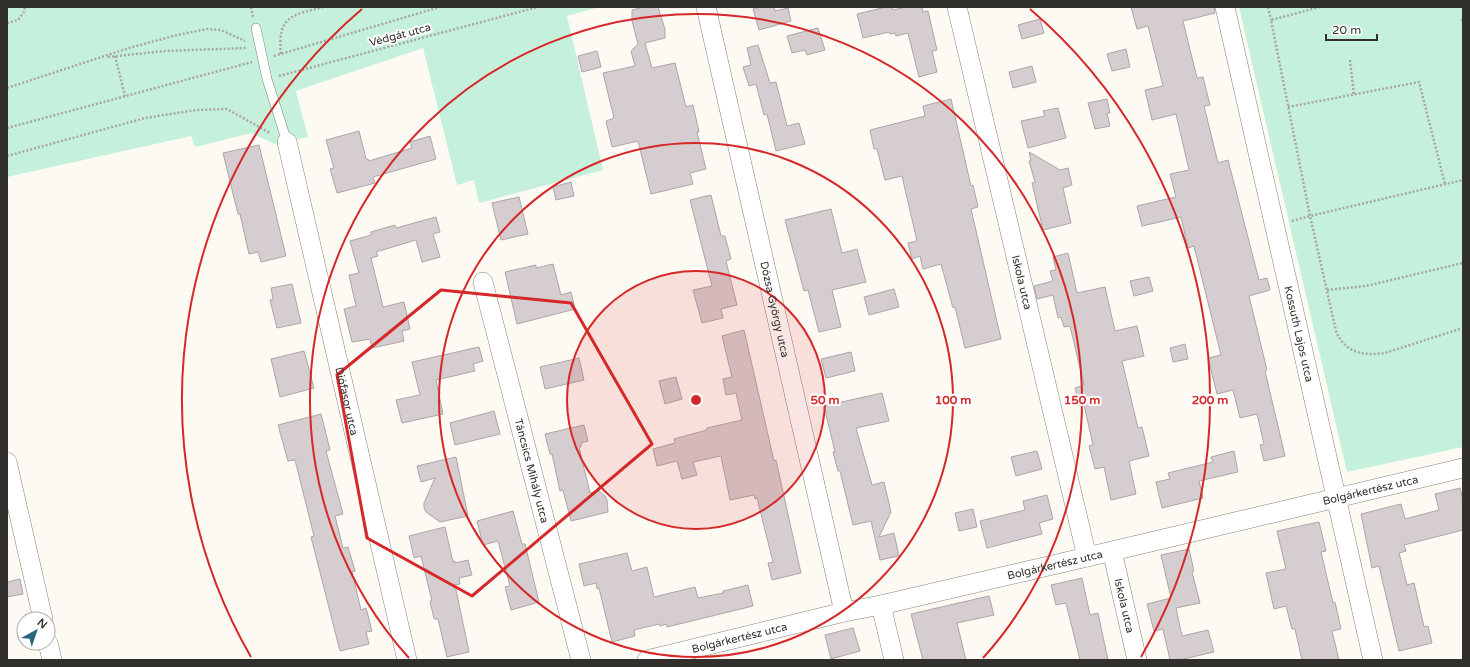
<svg xmlns="http://www.w3.org/2000/svg" width="1470" height="667" font-family="'Varela Round',sans-serif">
	<style>
		.green { fill: #c5f1dc }
		.building { fill: #d5cdcf; stroke: #ada6a8 }
		.lines { fill: none; stroke-linecap: round; stroke-linejoin: round }
		.lane-casing { stroke: #87847e; stroke-width: 10 }
		.street-casing { stroke: #87847e; stroke-width: 20 }
		.path { stroke: #a9a6a2; stroke-width: 2.5; stroke-dasharray: 2 2; stroke-linecap: butt }
		.lane { stroke: #fff; stroke-width: 9 }
		.street { stroke: #fff; stroke-width: 19 }
		.marked { fill: none; stroke: #d62828; stroke-width: 3; stroke-linejoin: round }
		.ring { fill: none; stroke: #d62828; stroke-width: 2 }
		.labels { text-anchor: middle; dominant-baseline: central; stroke-width: 4; stroke-linejoin: round; paint-order: stroke }
		.street-label { font-size: 11px; fill: #31302d; stroke: #fff }
		.centre { fill: #d62828; stroke: #fff; stroke-width: 2 }
		.ring-label { font-size: 12px; text-anchor: middle; font-weight: bold; fill: #d62828; stroke: #fff; stroke-width: 4; stroke-linejoin: round; paint-order: stroke }
	</style>
	<rect width="100%" height="100%" fill="#fdf9f3"/>
	<path class="green" d="M7 7H599L567 16 603 170 479 203 474 180 457 185 423 48 296 91 308 137 275 144 251 133 195 147 191 136 7 177Z
		M1239 7H1463V447L1347 472Z"/>
	<path class="building" d="M644 7H658L665 29V38L645 43 652 68 675 63 686 107 693 105 699 132H697L706 169 690 173 693 184 651 194 638 141 612 147 606 121 614 118 603 73 635 66 631 51 638 44 632 21V10Z
		M761 7H774L775 11 788 8 791 21 759 30 753 9Z
		M886 7H892L893 10 906 7H922L923 12 928 11 937 50 932 51 937 72 919 77 908 33 896 36 895 33 890 34 889 32 863 38 857 14Z
		M1131 7H1214L1215 13 1183 21 1197 78 1203 77 1210 105 1204 106 1218 163 1228 160 1259 280 1267 278 1270 290 1249 296 1267 370 1265 371 1285 456 1264 461 1260 445 1264 444 1257 414 1240 418 1233 390 1217 394 1208 358 1221 355 1194 246 1188 248 1181 217 1142 226 1137 206 1176 197 1170 174 1189 170 1176 114 1152 120 1145 90 1163 86 1148 26 1137 29Z
		M1040 19 1044 33 1022 39 1018 25Z
		M818 28 825 50 807 55 805 50 792 53 787 36Z
		M758 45 770 83 776 82 787 126 799 123 805 144 776 151 767 114 764 115 756 84 749 86 743 67 751 65 747 48Z
		M1126 49 1130 67 1112 71 1107 54Z
		M597 51 601 67 582 72 578 56Z
		M1032 66 1036 82 1013 88 1009 72Z
		M951 99 971 186 973 185 978 207 971 209 1001 339 965 348 955 307 953 308 941 264 923 269 920 256 912 259 908 243 917 241 902 176 885 180 877 149H874L870 130 925 116 923 106Z
		M1107 99 1110 113H1107L1110 126 1095 129 1088 103Z
		M1058 108 1066 138 1028 148 1021 121 1045 116 1043 111Z
		M359 131 366 159H368L369 161 412 148 410 142 430 136 436 159 373 177 375 183 337 193 330 169 334 168 326 140Z
		M259 145 286 256 261 262 258 252 249 254 240 214H238L223 153Z
		M1029 152 1060 170 1068 168 1072 185 1063 188 1071 223 1043 230 1032 183 1035 182 1029 161H1031Z
		M571 182 574 196 556 200 553 187Z
		M711 195 721 236H725L731 259 726 261 737 305 721 309 723 318 702 323 693 290 712 286 690 200Z
		M519 197 528 234 501 240 492 203Z
		M831 209 842 253 857 249 866 282 832 290 841 327 819 332 808 290 804 291 785 220Z
		M436 217 440 232 433 234 440 257 422 262 416 240 376 252 378 256 371 258 383 307 404 302 410 329 402 331 404 341 372 348 370 339 352 342 344 309 356 306 349 275 359 273 350 241 371 235V232L395 225 396 228Z
		M1068 253 1077 293 1105 287 1115 331 1137 326 1144 356 1122 361 1138 428 1142 427 1149 456 1129 461 1136 494 1111 500 1104 467 1095 469 1089 446 1093 445 1084 405 1080 406 1075 388 1084 385 1070 326 1064 327 1061 317 1058 318 1053 295 1037 299 1034 286 1053 281 1050 271 1056 270 1053 257Z
		M553 264 561 295 571 292 575 309 517 324 505 272 536 265V268Z
		M1149 277 1153 291 1134 296 1130 281Z
		M292 284 301 323 277 328 270 300 273 299 271 288Z
		M894 289 899 307 869 315 864 297Z
		M744 330 774 461 776 460 801 573 772 580 768 563 773 562 757 498 755 499 754 495 730 500 721 456 693 462 697 475 682 479 677 461 657 466 653 449 675 443 674 439 707 430V428L742 420 736 393 726 395 723 379 732 377 722 336Z
		M1185 344 1188 359 1173 362 1170 348Z
		M479 347 483 361 473 364 475 371 436 380 443 414 402 423 396 400 420 395 412 362Z
		M304 351 314 388 280 397 271 359Z
		M851 352 855 371 826 378 821 359Z
		M579 358 584 380 545 389 540 367Z
		M676 377 682 399 665 404 659 381Z
		M882 393 889 421 856 428 872 485 884 482 891 512 879 537 894 533 899 556 880 560 871 521 853 525 840 471H838L833 452H835L824 406Z
		M494 411 500 434 455 445 450 423Z
		M321 414 330 450 326 451 343 514 335 516 343 548 348 547 355 571 352 572 361 610 366 608 372 631 366 632 369 644 340 651 311 537 314 536 295 460 288 461 278 425Z
		M584 425 588 441 581 443V447H579L590 493 599 491 605 496 607 500 608 512 571 521 563 490 560 491 552 454H550L545 434Z
		M1037 451 1042 469 1016 476 1011 457Z
		M1234 451 1238 472 1199 481 1203 498 1162 508 1156 482 1170 479 1168 473 1213 462 1211 457Z
		M456 457 468 516 440 522 426 512 424 508V503L435 478 421 482 417 466Z
		M1460 488 1463 500V530L1404 545 1406 551 1399 553 1407 585 1414 583 1424 627 1428 626 1432 643 1399 651 1379 566 1372 568 1361 514 1401 504 1405 519 1439 510 1435 494Z
		M1047 495 1053 519 1039 523 1042 534 987 548 980 521 1025 510 1023 501Z
		M973 509 977 527 959 531 955 513Z
		M513 511 522 544H525L539 602 511 610 505 587 510 586 498 541 483 545 477 521Z
		M1319 522 1326 551 1321 552 1333 603 1335 602 1341 629 1332 631 1339 660H1302L1295 629H1292L1286 606 1274 609 1266 573 1286 569 1277 531Z
		M445 527 453 562 455 561V563L468 560 472 575 459 578 460 584 455 585 469 652 447 657 438 619H434L430 601H432L421 556 414 558 409 536Z
		M1189 549 1194 571 1192 572 1200 603 1176 608 1182 636 1208 630 1214 652 1179 660H1170L1163 629 1154 631 1147 604 1171 598 1161 555Z
		M627 553 632 571 647 567 654 597 695 587 698 598 723 593V591L748 585 753 606 667 627V624L660 626 659 624 634 630 635 636 612 642 599 588 597 589 596 583 584 586 579 564Z
		M1082 578 1090 615 1098 613 1108 660H1080L1066 603 1056 605 1051 585Z
		M20 579 23 594 7 597V582Z
		M989 596 994 615 957 623 966 660H923L911 614Z
		M853 628 860 651 831 659 825 635Z"/>
	<g class="lines">
		<defs>
			<path id="lane" d="M256 28 267 79 287 142"/>
			<g id="street">
				<path id="s1" d="M706 7 844 612"/>
				<path id="s2" d="M957 7 1087 557"/>
				<path id="s3" d="M1225 7 1373 660"/>
				<path id="s4" d="M287 142 407 660"/>
				<path id="s5" d="M483 282 581 660"/>
				<path d="M7 462 43 619"/>
				<path id="s6" d="M1112 551 1137 660"/>
				<path d="M881 605 894 660"/>
				<path d="M48 643 52 660"/>
				<path id="s7" d="M647 660 844 612 881 605 1087 557 1463 468"/>
			</g>
		</defs>
		<use href="#lane" class="lane-casing"/>
		<use href="#street" class="street-casing"/>
		<path class="path" d="M251 7 253 17
			M1268 7 1271 20
			M1320 7 1271 20 1310 216 1463 180
			M1462 19 1463 23
			M7 23 18 20 24 12 25 7
			M281 54C277 15 293 15 324 7
			M115 56 125 96
			M274 56 440 7
			M108 57 165 51 247 48
			M1350 60 1354 95
			M279 76 538 7
			M7 88 129 48 177 35 207 29 221 30 245 41
			M1288 107 1419 82 1445 184
			M7 128 252 62
			M7 156 145 118 196 110 227 109 270 133
			M1292 221 1310 216 1336 331C1345 353 1363 356 1385 353L1463 328
			M1327 290 1366 286 1463 263"/>
		<use href="#lane" class="lane"/>
		<use href="#street" class="street"/>
	</g>
	<path class="marked" d="M441 290 571 303 652 444 472 596 367 538 337 375Z"/>
	<circle cx="696" cy="400" r="129" fill="#d62828" fill-opacity=".12"/>
	<g class="ring">
		<circle cx="696" cy="400" r="129"/>
		<circle cx="696" cy="400" r="257"/>
		<path d="M409 658A386 386 0 1 1 983 658"/>
		<path d="M251 657A514 514 0 0 1 362 9M1030 9A514 514 0 0 1 1141 657"/>
	</g>
	<g class="labels">
		<g class="street-label">
			<text transform="translate(400 35) rotate(-15)">Védgát utca</text>
			<text stroke="none"><textPath href="#s2" startOffset="283">Iskola utca</textPath></text>
			<text stroke="none"><textPath href="#s1" startOffset="310">Dózsa György utca</textPath></text>
			<text stroke="none"><textPath href="#s3" startOffset="335">Kossuth Lajos utca</textPath></text>
			<text stroke="none"><textPath href="#s4" startOffset="266">Diófasor utca</textPath></text>
			<text stroke="none"><textPath href="#s5" startOffset="195">Táncsics Mihály utca</textPath></text>
			<text stroke="none"><textPath href="#s7" startOffset="743">Bolgárkertész utca</textPath></text>
			<text stroke="none"><textPath href="#s7" startOffset="419">Bolgárkertész utca</textPath></text>
			<text stroke="none"><textPath href="#s6" startOffset="56">Iskola utca</textPath></text>
			<text stroke="none"><textPath href="#s7" startOffset="95">Bolgárkertész utca</textPath></text>
		</g>
	</g>
	<circle cx="696" cy="400" r="6" class="centre"/>
	<g class="ring-label">
		<text x="825" y="404">50 m</text>
		<text x="953" y="404">100 m</text>
		<text x="1082" y="404">150 m</text>
		<text x="1210" y="404">200 m</text>
	</g>
	<rect width="1470" height="667" fill="none" stroke="#31302d" stroke-width="16"/>
	<g transform="translate(36 631) rotate(40)"><circle r="19" fill="#ffffff" stroke="#adacab"/>
	<path d="M0-3L7 15L0 10L-7 15Z" fill="#2a657d"/>
	<text y="-6" font-size="11" font-weight="bold" text-anchor="middle" fill="#31302d">N</text>
	</g>
	<path d="M1326 34v6h51v-6" fill="none" stroke="#31302d" stroke-width="2"/>
	<text x="1332" y="34" font-size="12" fill="#31302d" stroke="#ffffff" stroke-width="3" paint-order="stroke">20 m</text>
</svg>
